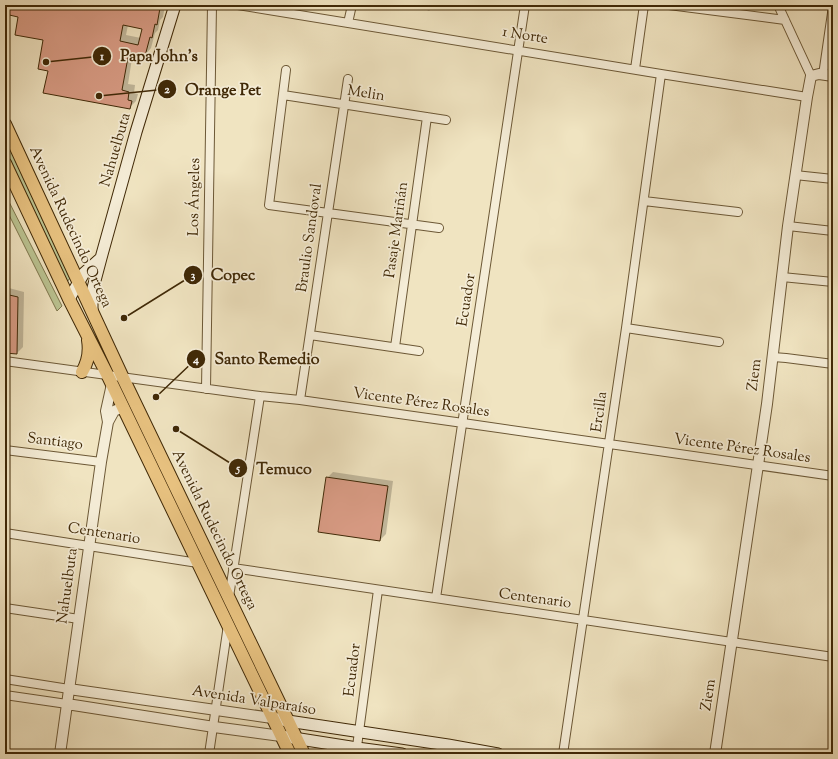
<svg xmlns="http://www.w3.org/2000/svg" width="838" height="759" font-family="'Sorts Mill Goudy',serif">
	<style>
		.green { fill: #bbc492; stroke: #7e764c }
		.shadow { fill: #0003; fill-rule: evenodd }
		.building { fill: #d89b84; stroke: #402907; fill-rule: evenodd }
		.lines { fill: none; stroke-linecap: round; stroke-linejoin: round }
		.minor-casing { stroke: #6c5836; stroke-width: 10 }
		.tertiary-casing { stroke: #6c5836; stroke-width: 12 }
		.secondary-casing { stroke: #402907; stroke-width: 13 }
		.primary-casing { stroke: #402907; stroke-width: 14 }
		.minor { stroke: #f5edd7; stroke-width: 8 }
		.tertiary { stroke: #f5edd7; stroke-width: 10 }
		.secondary { stroke: #f5edd7; stroke-width: 11 }
		.primary { stroke: #e8c280; stroke-width: 12 }
		.labels { text-anchor: middle; dominant-baseline: central; stroke-width: 3.5; stroke-linejoin: round; paint-order: stroke }
		.street-label { font-size: 15px; fill: #402907; stroke: #f5edd7 }
		.leader { fill: none; stroke: #402907; stroke-width: 1.5 }
		.callout-dot { fill: #402907; stroke: #f5edd7; stroke-width: 1.5 }
		.mark-label { font-size: 12px; text-anchor: middle; font-weight: bold; fill: #fff }
		.callout-label { font-size: 16px; text-anchor: middle; font-weight: bold; fill: #402907; stroke: #f5edd7; stroke-width: 3.5; stroke-linejoin: round; paint-order: stroke }
	</style>
	<rect width="100%" height="100%" fill="#f0e4c1"/>
	<filter id="stains"><feTurbulence type="fractalNoise" baseFrequency=".005" numOctaves="4"/><feColorMatrix values="0 0 0 0 .2 0 0 0 0 .09 0 0 0 0 .02 0 0 0 .5 -.17"/></filter>
	<radialGradient id="worn" r=".72"><stop offset=".6" stop-color="#630" stop-opacity="0"/><stop offset="1" stop-color="#630" stop-opacity=".3"/></radialGradient>
	<path class="green" d="M5 138 70 278 67 282 5 151Z
		M5 194 62 306 57 311 5 207Z
		M154 460H158L226 601 275 709H271Z"/>
	<path class="shadow" d="M5 5H165L163 17 160 20 158 30 155 33 151 48 145 55 133 52 128 84 135 85 134 93 138 94 136 101 129 108 49 70 44 39 19 16 5 13ZM128 25 143 28 141 38 126 35Z
		M417 5H435L429 11Z
		M5 287 24 292 23 347 17 353 5 352Z
		M333 472 393 481 386 534 380 540 327 478Z"/>
	<path class="building" d="M5 5H34L43 7V5H146L160 8 157 25 155 24 152 38 150 37 145 56 129 52 122 90 129 92 128 100 132 101 130 109 43 93 48 71 38 69 43 40 15 35 18 17 5 14ZM123 25 142 29 138 45 120 41Z
		M5 294 18 297 17 354 5 353Z
		M326 477 388 486 380 541 318 532Z"/>
	<g class="lines">
		<defs>
			<path id="minor" d="M238 5 661 74 807 97
				M669 5 785 20
				M778 5 811 76
				M348 23 352 5
				M635 69 644 5
				M286 70 269 205 439 228
				M823 75 833 6
				M283 95 446 120
				M795 175 833 179
				M644 201 738 212
				M788 226 833 231
				M782 277 833 282
				M626 328 719 342
				M310 335 419 351
				M395 347 427 117
				M773 357 786 358 833 364
				M5 361 260 396 300 400 463 423 833 476
				M206 389 212 5
				M300 400 348 79
				M5 450 101 462
				M5 533 198 563
				M233 568 833 657
				M229 597 260 396
				M436 598 525 5
				M5 608 79 619
				M5 679 69 689
				M5 695 67 704
				M209 754 228 625
				M356 754 378 590
				M563 754 626 328 661 74"/>
			<path id="tertiary" d="M108 422 106 411 112 384
				M69 689 272 718
				M67 704 214 727 281 736
				M60 754 101 462 108 422 114 411 123 407
				M715 754 758 465 767 404 788 226 807 97 811 76 819 74 833 76"/>
			<path id="secondary" d="M69 299 84 273 101 258
				M92 311V300L93 288 101 258 136 132 175 5
				M272 718 288 721 448 745 498 754
				M281 736 357 748 402 754"/>
			<path id="primary" d="M5 124 123 378 304 754
				M5 163 69 299 108 376 290 754
				M82 372C88 362 90 352 88 340"/>
		</defs>
		<use href="#minor" class="minor-casing"/>
		<use href="#tertiary" class="tertiary-casing"/>
		<use href="#secondary" class="secondary-casing"/>
		<use href="#primary" class="primary-casing"/>
		<use href="#minor" class="minor"/>
		<use href="#tertiary" class="tertiary"/>
		<use href="#secondary" class="secondary"/>
		<use href="#primary" class="primary"/>
	</g>
	<g class="labels">
		<g class="street-label">
			<text transform="translate(525 36) rotate(9)">1 Norte</text>
			<text transform="translate(366 94) rotate(9)">Melin</text>
			<text transform="translate(116 150) rotate(-74)">Nahuelbuta</text>
			<text transform="translate(195 197) rotate(-89)">Los Ángeles</text>
			<text transform="translate(70 227) rotate(65)">Avenida Rudecindo Ortega</text>
			<text transform="translate(397 230) rotate(-82)">Pasaje Mariñán</text>
			<text transform="translate(310 238) rotate(-82)">Braulio Sandoval</text>
			<text transform="translate(467 300) rotate(-81)">Ecuador</text>
			<text transform="translate(755 375) rotate(-83)">Ziem</text>
			<text transform="translate(421 403) rotate(8)">Vicente Pérez Rosales</text>
			<text transform="translate(600 412) rotate(-82)">Ercilla</text>
			<text transform="translate(55 442) rotate(7)">Santiago</text>
			<text transform="translate(742 449) rotate(8)">Vicente Pérez Rosales</text>
			<text transform="translate(214 530) rotate(64)">Avenida Rudecindo Ortega</text>
			<text transform="translate(104 534) rotate(9)">Centenario</text>
			<text transform="translate(68 586) rotate(-82)">Nahuelbuta</text>
			<text transform="translate(535 599) rotate(8)">Centenario</text>
			<text transform="translate(353 670) rotate(-83)">Ecuador</text>
			<text transform="translate(709 695) rotate(-81)">Ziem</text>
			<text transform="translate(254 701) rotate(9)">Avenida Valparaíso</text>
		</g>
	</g>
	<path class="leader" d="M46 62L102 56M99 96L167 89M124 318L193 275M156 397L196 359M176 429L238 468"/>
	<g class="callout-dot">
		<circle cx="46" cy="62" r="4"/>
		<circle cx="99" cy="96" r="4"/>
		<circle cx="124" cy="318" r="4"/>
		<circle cx="156" cy="397" r="4"/>
		<circle cx="176" cy="429" r="4"/>
		<circle cx="102" cy="56" r="10"/>
		<circle cx="167" cy="89" r="10"/>
		<circle cx="193" cy="275" r="10"/>
		<circle cx="196" cy="359" r="10"/>
		<circle cx="238" cy="468" r="10"/>
	</g>
	<g class="mark-label">
		<text x="102" y="60">1</text>
		<text x="167" y="93">2</text>
		<text x="193" y="279">3</text>
		<text x="196" y="363">4</text>
		<text x="238" y="472">5</text>
	</g>
	<g class="callout-label">
		<text x="159" y="61">Papa John's</text>
		<text x="223" y="95">Orange Pet</text>
		<text x="233" y="280">Copec</text>
		<text x="267" y="364">Santo Remedio</text>
		<text x="284" y="474">Temuco</text>
	</g>
	<rect width="838" height="759" fill="none" stroke="#f0e4c1" stroke-width="20"/>
	<rect x="6" y="6" width="826" height="747" fill="none" stroke="#402907" stroke-width="2"/>
	<rect x="10" y="10" width="818" height="739" fill="none" stroke="#402907"/>
	<rect width="100%" height="100%" filter="url(#stains)"/>
	<rect width="100%" height="100%" fill="url(#worn)"/>
</svg>
